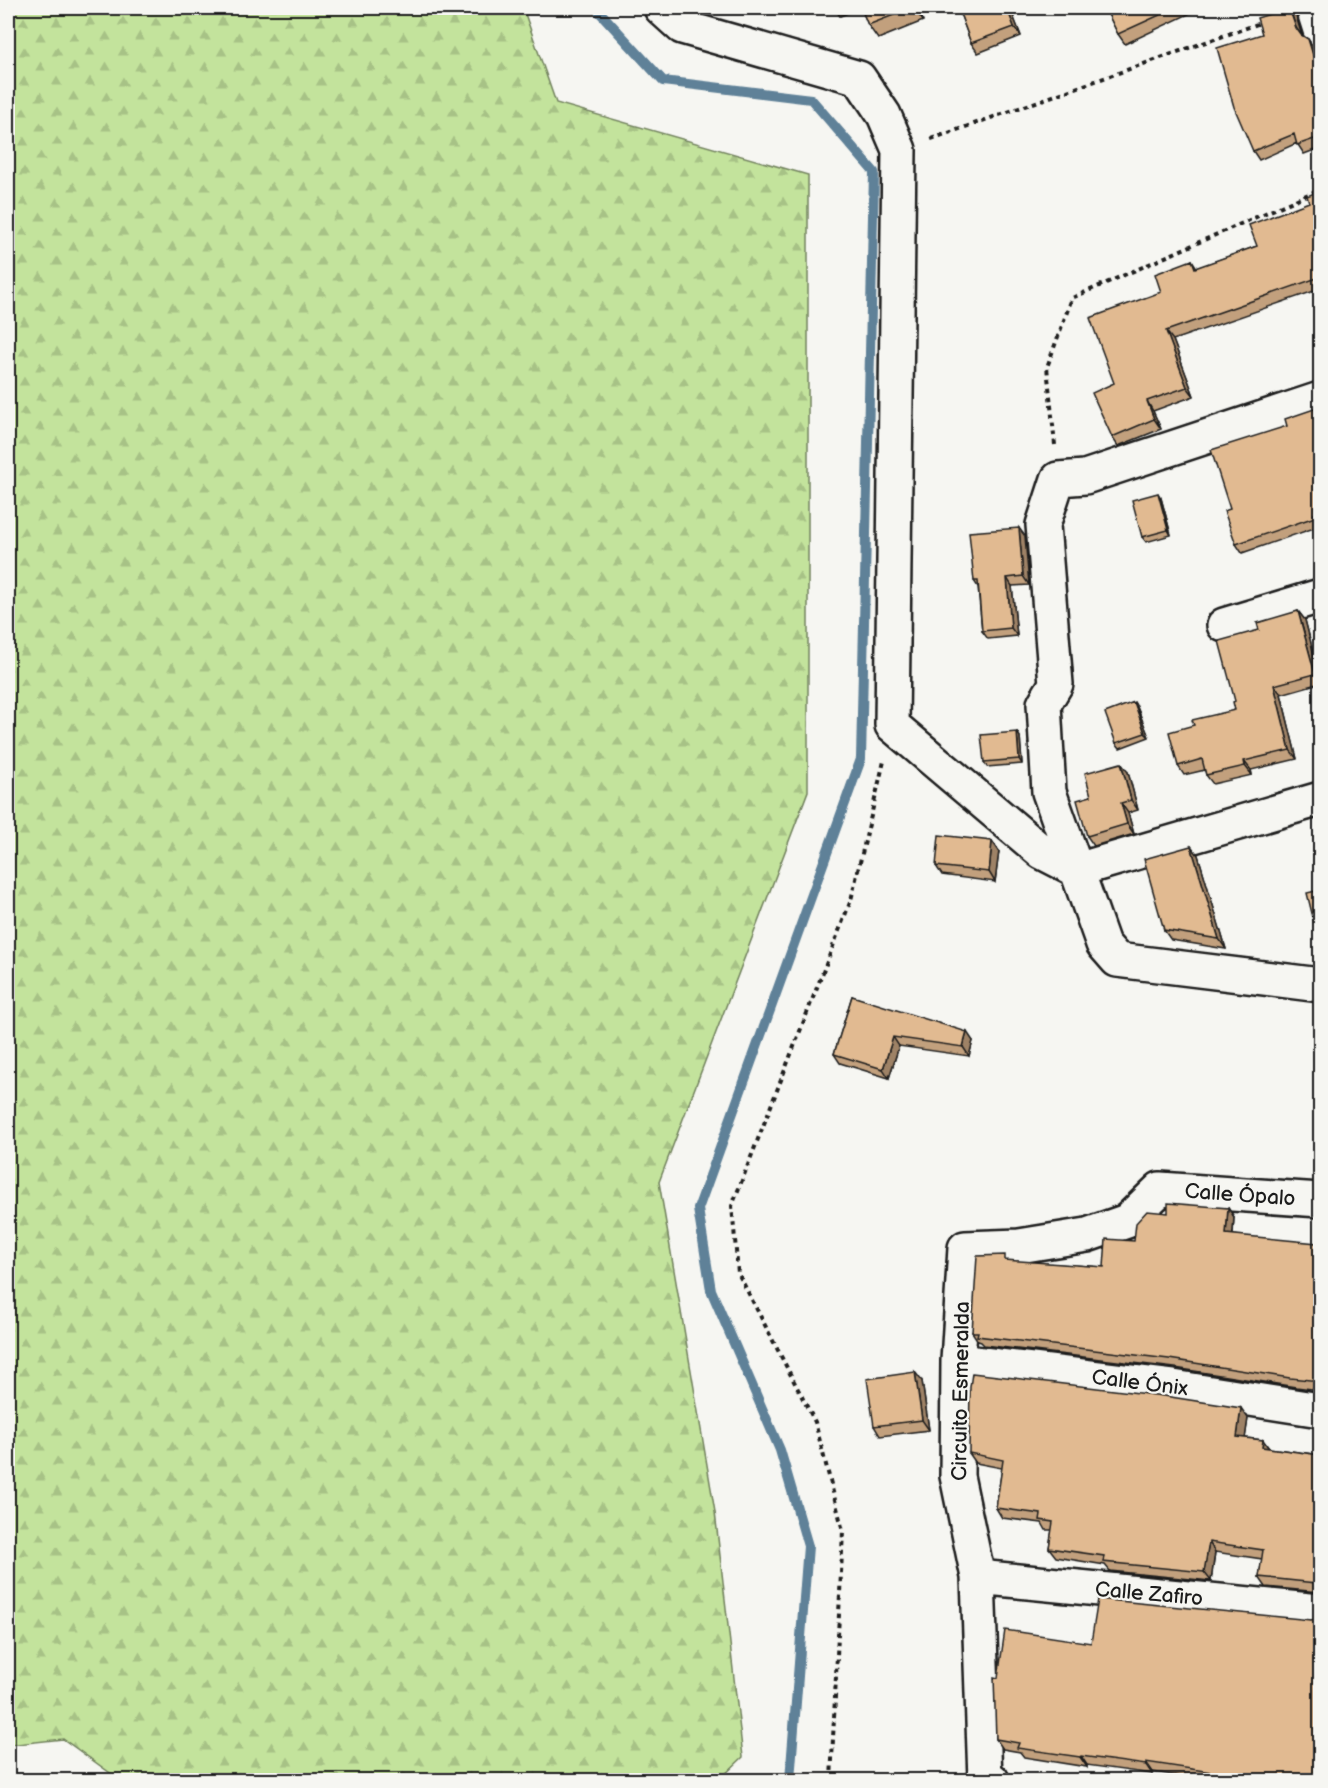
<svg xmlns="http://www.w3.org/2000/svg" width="1328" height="1788" font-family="'Balsamiq Sans',sans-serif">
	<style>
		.forest { fill: url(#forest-firs); stroke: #70805c; stroke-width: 1.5 }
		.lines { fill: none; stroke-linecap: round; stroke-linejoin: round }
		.stream { stroke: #5f8198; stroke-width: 10 }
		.minor-casing { stroke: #1c1c1c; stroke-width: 38 }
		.path { stroke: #1c1c1c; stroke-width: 4; stroke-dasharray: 4.5 4.5; stroke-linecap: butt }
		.minor { stroke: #f6f6f2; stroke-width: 33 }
		.wall { fill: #c2a07d; stroke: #1c1c1c; stroke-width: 1.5 }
		.shaded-wall { fill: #9e8266; stroke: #1c1c1c; stroke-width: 1.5 }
		.building { fill: #e1ba91; stroke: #1c1c1c; stroke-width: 1.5 }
		.labels { text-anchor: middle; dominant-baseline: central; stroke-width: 4.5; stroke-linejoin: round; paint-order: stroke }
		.street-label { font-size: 21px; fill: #1c1c1c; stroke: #f6f6f2 }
	</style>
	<defs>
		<pattern id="forest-firs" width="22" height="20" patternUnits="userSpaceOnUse" patternTransform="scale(1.5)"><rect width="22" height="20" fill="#c3e39c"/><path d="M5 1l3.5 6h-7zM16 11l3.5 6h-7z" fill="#a7c286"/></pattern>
	</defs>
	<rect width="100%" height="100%" fill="#f6f6f2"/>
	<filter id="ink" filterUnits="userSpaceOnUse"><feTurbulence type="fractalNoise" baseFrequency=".0167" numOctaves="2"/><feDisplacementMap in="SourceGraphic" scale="12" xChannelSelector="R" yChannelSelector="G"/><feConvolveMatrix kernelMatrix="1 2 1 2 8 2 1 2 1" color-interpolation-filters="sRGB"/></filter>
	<g filter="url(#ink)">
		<path class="forest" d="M8 8H523L556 103 808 175V791L659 1182 715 1512 743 1757 719 1780H120L63 1739 8 1745Z"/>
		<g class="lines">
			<path class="stream" d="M596 8 663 81 811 99 874 172 861 759 698 1209 711 1290 780 1450 808 1546 790 1780"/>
			<defs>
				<path id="minor" d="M661 8 682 27 859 78 884 115 899 150 892 725 1042 852 1077 870 1320 799
					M1313 8 1320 30
					M1320 399 1085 477 1058 479 1043 525 1056 684 1044 704 1049 792 1103 944 1117 960 1320 985
					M1224 625 1320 596
					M958 1361 1173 1387 1320 1410
					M978 1577 1320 1611
					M992 1780H985L978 1577 957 1476 958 1361 965 1248 1019 1246 1087 1235 1127 1221 1160 1189 1320 1200"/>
			</defs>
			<use href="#minor" class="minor-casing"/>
			<path class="path" d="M931 139 1260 23
				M1055 445 1047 367 1072 298 1320 189
				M831 1780 843 1531 815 1422 738 1273 732 1206 851 900 884 761"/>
			<use href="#minor" class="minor"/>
		</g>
		<path class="wall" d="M834 8H918L923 21 878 39 868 25 861 8 840 16Z
			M958 8H1010L1021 36 978 53 971 43Z
			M1105 8H1191L1193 12 1125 44 1118 34Z
			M1290 8 1296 16 1302 35 1308 39 1314 48 1320 67V148L1304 154 1297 143 1259 160 1253 151 1262 34Z
			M1320 191V289L1173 340 1194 396 1153 411 1161 429 1118 446 1112 437 1114 383 1161 292 1192 260 1197 268 1257 246 1309 202Z
			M1320 407V526L1242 553 1236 544 1230 509 1287 426Z
			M1161 498 1171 535 1146 542 1142 537Z
			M1025 536 1029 585 1012 586 1017 636 988 639 982 631 978 587 974 581Z
			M1298 611 1305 620 1320 678V683L1281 694 1297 759 1251 770 1252 775 1213 784 1206 775 1205 770 1184 775 1178 766 1194 725 1235 710 1259 630Z
			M1137 707 1149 737 1120 748 1116 743Z
			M1017 732 1020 737 1022 764 987 767 984 762Z
			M1128 772 1138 810 1128 813 1134 834 1094 846 1087 836 1091 796Z
			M992 841 999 851 995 882 942 875 936 866Z
			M1191 846 1198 855 1226 949 1171 940 1164 930Z
			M852 996 973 1041 969 1056 899 1046 889 1078 840 1063 834 1054Z
			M1228 1208 1234 1217 1233 1235 1320 1247V1390L1296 1387 1175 1368 984 1345 981 1342 978 1341 972 1332 1009 1261 1104 1267 1168 1213Z
			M922 1381 929 1430 880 1436 874 1426Z
			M1248 1418 1245 1438 1263 1440 1269 1448 1320 1455V1592L1266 1587 1259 1577 1262 1559 1215 1552 1211 1581 1110 1571 1105 1565 1056 1557 1049 1548 1052 1530H1046L1042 1523 1002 1518 996 1508 1002 1468 976 1463 969 1453Z
			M1311 1620 1320 1780H1208L1153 1772 1152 1774 1087 1765V1767L1024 1757 1020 1752 1003 1749 996 1739 998 1678 1091 1643Z"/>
		<path class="shaded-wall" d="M914 8H918L923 21Z
			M1007 8H1010L1021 36 1014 27Z
			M1290 8 1296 16 1302 36 1296 28Z
			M1308 39 1314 48 1320 67V75Z
			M1166 331 1173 340 1194 396 1187 387Z
			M1147 401 1153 411 1161 429 1154 419Z
			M1158 493 1161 498 1171 535 1168 530Z
			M1019 528 1025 536 1029 585 1023 576Z
			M1007 578 1012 586 1017 636 1011 628Z
			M1298 611 1305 620 1320 678V681L1315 674Z
			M1274 685 1281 694 1297 759 1290 750Z
			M1134 702 1137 707 1149 737 1145 733Z
			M1017 732 1020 737 1022 764 1019 759Z
			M1244 761 1251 770 1252 775 1245 766Z
			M1121 763 1128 772 1138 810 1131 800Z
			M1121 803 1128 813 1134 834 1127 824Z
			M992 841 999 851 995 882 989 872Z
			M1191 846 1198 855 1226 949 1219 939Z
			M967 1032 973 1041 969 1056 963 1047Z
			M893 1037 899 1046 889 1078 883 1069Z
			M1228 1208 1234 1217 1232 1244 1226 1234Z
			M1317 1243 1320 1247V1256L1317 1251Z
			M915 1372 922 1381 929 1430 922 1420Z
			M1241 1408 1248 1418 1244 1446 1237 1437Z
			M1263 1440 1270 1450 1262 1447Z
			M1209 1542 1215 1552 1211 1581 1204 1572Z
			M1081 1756 1087 1765V1767L1080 1757Z
			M1146 1762 1153 1772 1152 1774 1146 1765Z"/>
		<path class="building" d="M861 8H912L868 25Z
			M958 8H1007L1014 27 971 43Z
			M1105 8H1175L1118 34Z
			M1289 8 1296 28 1301 35 1308 39 1319 74H1320V137L1297 145 1294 134 1253 151 1234 107 1217 48 1262 34 1257 18Z
			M1320 191V277L1166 331 1187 387 1147 401 1154 419 1112 437 1092 393 1114 383 1090 318 1161 292 1155 274 1192 260 1195 268 1257 246 1249 225 1309 202 1307 196Z
			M1320 407V512L1314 514 1315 517 1236 544 1224 511 1230 509 1211 450 1287 426 1285 419Z
			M1158 493 1168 530 1142 537 1132 500Z
			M1019 528 1023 576 1007 578 1011 628 982 631 978 581H974L969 532Z
			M1298 611 1315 674 1274 685 1290 750 1244 761 1245 766 1206 775 1202 759 1178 766 1169 732 1194 725 1192 720 1235 710 1233 702 1235 701 1219 641 1259 630 1257 623Z
			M1134 702 1145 733 1116 743 1105 713Z
			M1017 732 1019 759 984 762 981 735Z
			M1121 763 1131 800 1121 803 1127 824 1087 836 1077 800 1091 796 1085 773Z
			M939 835 992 841 989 872 936 866Z
			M1191 846 1219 939 1164 930 1144 859Z
			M1320 890V937L1318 938 1307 893Z
			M852 996 967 1032 963 1047 893 1037 883 1069 834 1054Z
			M1168 1203 1228 1208 1226 1234 1317 1243V1251H1320V1381L1290 1378 1169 1359 977 1336 978 1332H972L977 1256 1005 1255V1260L1104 1267 1106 1239 1134 1241 1136 1223 1147 1211 1168 1213Z
			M915 1372 922 1420 874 1426 867 1379Z
			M972 1373 1164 1396 1241 1408 1237 1437 1263 1440 1262 1447 1320 1455V1585L1316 1583 1259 1577 1263 1550 1209 1542 1204 1572 1103 1562 1104 1556 1049 1548 1053 1522 1040 1520 1041 1514 996 1508 1003 1460 969 1453 970 1387Z
			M1098 1599 1311 1620 1320 1618V1780H1264L1146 1762V1765L1081 1756 1080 1757 1017 1748 1019 1743 996 1739 994 1677 998 1678 1005 1630 1091 1643Z"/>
	</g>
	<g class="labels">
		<g class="street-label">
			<text transform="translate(1240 1195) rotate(4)">Calle Ópalo</text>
			<text transform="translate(1140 1383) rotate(7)">Calle Ónix</text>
			<text transform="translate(961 1391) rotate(-89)">Circuito Esmeralda</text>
			<text transform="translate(1149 1594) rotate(5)">Calle Zafiro</text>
		</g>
	</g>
	<rect width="1328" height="1788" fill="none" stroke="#f6f6f2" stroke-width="30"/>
	<rect x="15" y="15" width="1298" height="1758" fill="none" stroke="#1c1c1c" stroke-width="2" filter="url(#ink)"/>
</svg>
